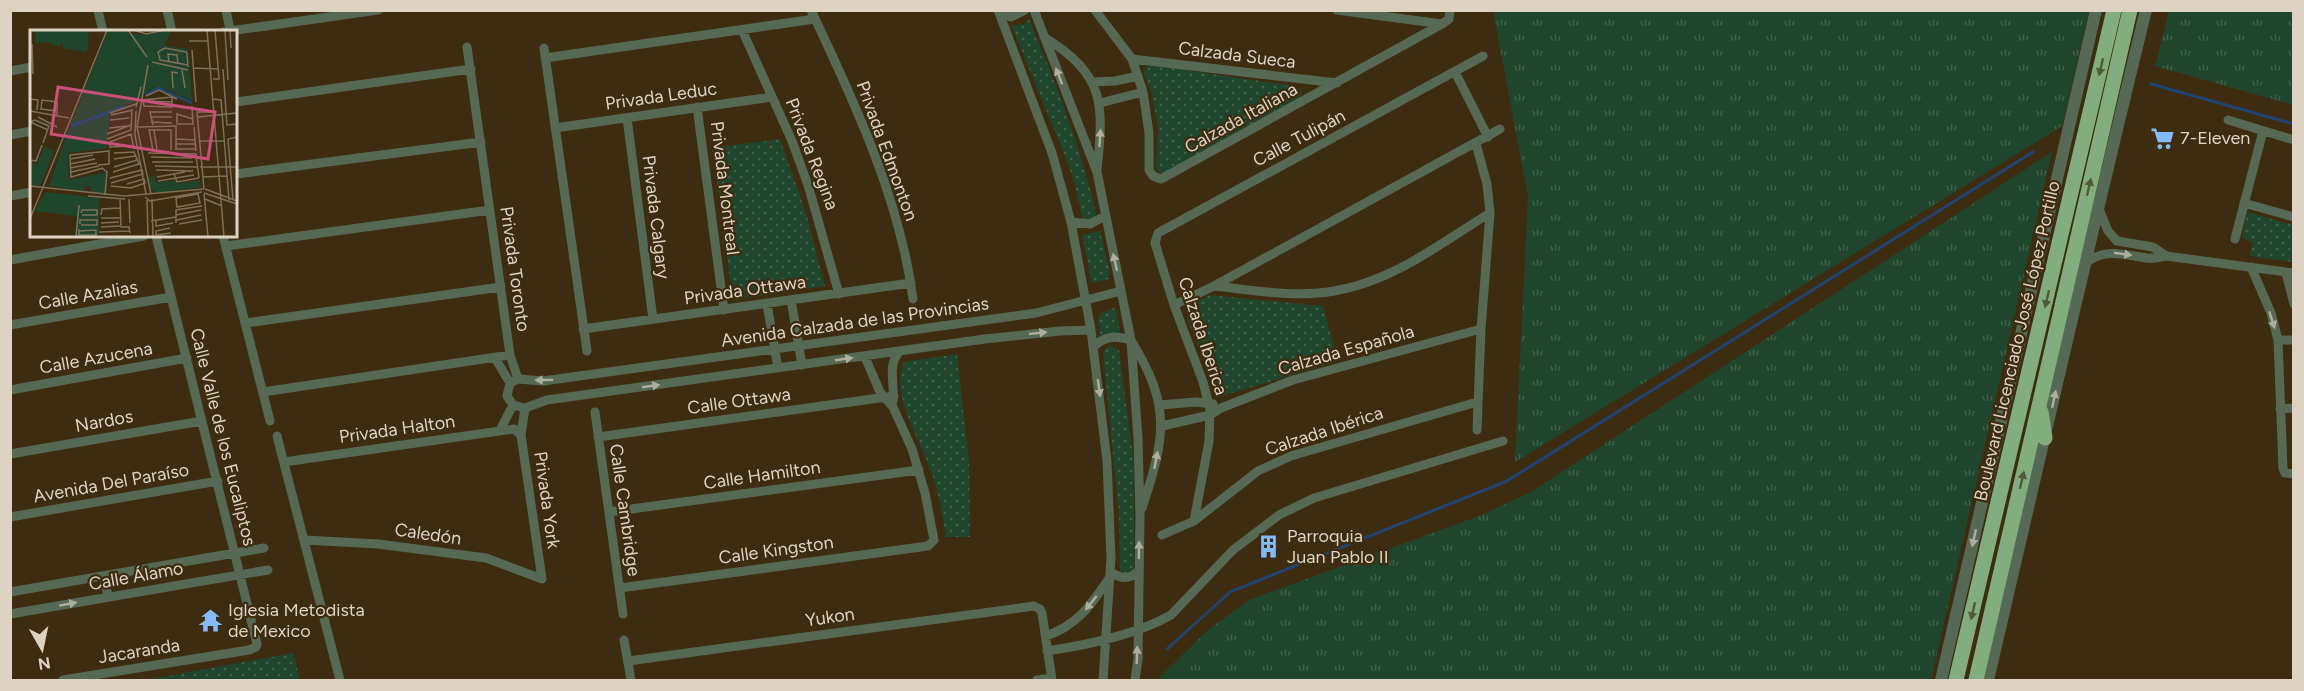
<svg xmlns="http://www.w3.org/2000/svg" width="2304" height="691" font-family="Figtree,sans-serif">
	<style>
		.grass { fill: url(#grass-tufts) }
		.park { fill: url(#park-dots) }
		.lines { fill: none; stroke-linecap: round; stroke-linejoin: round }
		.stream { stroke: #204471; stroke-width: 3 }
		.minor { stroke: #566954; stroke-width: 9 }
		.tertiary { stroke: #566954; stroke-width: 12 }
		.trunk { stroke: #82ad7e; stroke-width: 15 }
		.oneway { fill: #565937 }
		.oneway2 { fill: #aeae9c }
		.labels { text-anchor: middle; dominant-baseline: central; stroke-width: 4.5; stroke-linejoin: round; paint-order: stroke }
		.street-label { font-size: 18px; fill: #ded3c3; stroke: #3e2c11 }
		.poi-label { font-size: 18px; fill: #ded3c3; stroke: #3e2c11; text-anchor: start }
		.inset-river { fill: none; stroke: #204471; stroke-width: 3 }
		.inset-road { fill: none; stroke: #7e6f58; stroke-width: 1.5 }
		.view { fill: #ca507a; fill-opacity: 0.15; stroke: #ca507a; stroke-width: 3 }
		.inset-edge { fill: none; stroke: #ded3c3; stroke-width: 3 }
	</style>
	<defs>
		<pattern id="grass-tufts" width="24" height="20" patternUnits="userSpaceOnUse" patternTransform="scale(1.5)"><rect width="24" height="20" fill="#1f462c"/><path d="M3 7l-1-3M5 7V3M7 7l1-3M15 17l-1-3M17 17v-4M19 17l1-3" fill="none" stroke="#3f6049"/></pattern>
		<pattern id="park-dots" width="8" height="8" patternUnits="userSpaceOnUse" patternTransform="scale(1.5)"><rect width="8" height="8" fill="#1f462c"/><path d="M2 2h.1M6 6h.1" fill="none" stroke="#3f6049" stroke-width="1.8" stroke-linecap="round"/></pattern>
	</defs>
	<rect width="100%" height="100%" fill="#3e2c11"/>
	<path class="grass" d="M1493 11V10L2089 11 2062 126 1515 462 1528 196Z
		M2169 11H2293V105L2155 66Z
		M2052 152 1931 680H1157L1208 630 1249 600 1482 515 1531 492Z"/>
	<path class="park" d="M1029 19C1056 84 1082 149 1097 218L1083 221 1073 177 1061 146 1012 27 1014 25 1024 24Z
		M1150 65 1295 86 1302 92 1300 98 1165 175 1159 172 1156 167 1158 129 1152 94 1143 70Z
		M780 139 806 213 825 286 733 300 712 148Z
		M2247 212 2293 225V262L2250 256 2253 243 2242 237Z
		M1100 231 1109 268V279L1092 283 1082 235Z
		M1209 295 1323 306 1338 361 1219 397 1187 319 1188 307Z
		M1114 308 1116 309 1121 337 1101 339 1098 320 1100 314Z
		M1111 346 1119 350 1134 464V567L1131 573 1124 574 1120 571 1119 514 1103 353 1106 348Z
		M957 354 969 463 970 537H946C943 517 939 497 933 477 923 444 889 396 904 362Z
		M293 653 300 680H146Z"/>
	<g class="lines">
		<path class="stream" d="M2151 84 2294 124
			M1167 649 1230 592 1507 481 2033 152"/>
		<path class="minor" d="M98 10 103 32
			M167 10 172 32
			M226 10 230 30
			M811 10C854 101 900 199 913 299
			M998 10 1052 153 1071 222 1091 330 1107 461 1111 558 1103 680
			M1034 10 1097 172 1131 340 1138 439 1140 516 1138 659 1135 680
			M1095 10 1132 59 1143 92 1149 133V170L1153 176 1161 179 1442 24 1449 19 1450 10
			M1337 10 1442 24
			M999 13 1011 17 1025 10
			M742 30 792 141 808 185 839 294
			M223 32 378 10
			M1044 37C1105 75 1104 103 1097 170
			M467 47 510 355 518 379
			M544 48 587 351
			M545 58 815 19
			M1132 59 1337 83
			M10 71 32 67
			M1455 72 1488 137
			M1093 82 1115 81 1138 76
			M236 102 471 69
			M1100 103 1143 92
			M697 107 724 310
			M627 118 653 319
			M2228 120 2294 140
			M555 128 772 97
			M10 135 32 131
			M1476 144 1487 184 1490 213 1481 329 1477 430
			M236 174 481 142
			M10 196 32 192
			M2244 203 2294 217
			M2099 209 2108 231 2117 241 2153 247 2166 256
			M1071 222 1090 224 1105 216
			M223 236 270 421
			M2235 239 2263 131
			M226 246 490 210
			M10 260 144 236
			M2085 264C2104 247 2124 255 2147 258 2153 259 2160 257 2166 256L2294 273
			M2251 267 2271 313 2278 340 2283 468 2285 473 2294 474
			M2286 273 2294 304
			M1214 286C1253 290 1295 298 1334 291 1392 282 1441 243 1490 213
			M791 300 802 365
			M767 304 778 368
			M1174 305 1214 286 1500 129
			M246 323 501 287
			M10 325 171 297
			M583 329 911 283
			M1091 330 1060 331 985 339 547 400 525 408 513 405 507 396 510 383 518 379 543 381 1036 313 1121 291
			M2278 340H2294
			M1132 342C1172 407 1165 438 1142 508
			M1093 347C1105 336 1116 335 1131 340
			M495 358 510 383
			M10 390 187 358
			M263 392 510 355
			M893 401C895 384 887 366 899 352
			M1160 405 1196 402 1213 404
			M2280 409 2294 408
			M595 412 623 614
			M1162 426 1210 415 1221 408 1293 380 1481 329
			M500 430 513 405
			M521 435 525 408
			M277 436 340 680
			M598 437 894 396
			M10 454 202 421
			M284 462 514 429 521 435 542 579 486 558 378 544 305 540
			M609 512 919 470
			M10 517 218 481
			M1194 521 1209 441 1210 409 1203 382 1174 305 1155 243 1158 233 1483 56
			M1162 535 1194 521 1258 471 1291 456 1477 402
			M1111 572C1121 579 1130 580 1138 571
			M104 576 108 597
			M620 588 928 546 934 540 925 493 912 449 893 407 880 392 865 357
			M10 592 264 548
			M10 614 268 570
			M1046 636C1078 625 1091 605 1110 577
			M624 640 631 680
			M1047 651C1087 645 1136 635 1171 615L1233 550 1279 515 1314 498 1503 441
			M628 661 1034 606 1040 609 1042 613 1052 680
			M63 680 249 650 256 647 257 644 156 236
			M1037 680 1051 678"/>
		<path class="tertiary" d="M1941 680 2096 10
			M1988 680C2040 457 2091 233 2146 10"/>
		<path class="trunk" d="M2041 412 2045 438
			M1956 680 2114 10
			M1976 680 2130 10"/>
	</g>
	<defs><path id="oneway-solid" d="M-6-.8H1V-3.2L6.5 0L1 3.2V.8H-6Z" transform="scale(1.5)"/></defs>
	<g class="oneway">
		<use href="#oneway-solid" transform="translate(2101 67) rotate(103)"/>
		<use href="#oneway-solid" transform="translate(2089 187) rotate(-77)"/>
		<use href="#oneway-solid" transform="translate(2047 299) rotate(103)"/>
		<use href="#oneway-solid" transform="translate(2022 480) rotate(-77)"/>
		<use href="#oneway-solid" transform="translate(1973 611) rotate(103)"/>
	</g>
	<g class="oneway2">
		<use href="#oneway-solid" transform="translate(1059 76) rotate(-111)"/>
		<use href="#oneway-solid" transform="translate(1100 138) rotate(-86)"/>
		<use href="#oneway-solid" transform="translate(2123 254) rotate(8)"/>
		<use href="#oneway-solid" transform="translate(1115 262) rotate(-103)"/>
		<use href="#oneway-solid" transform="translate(2272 320) rotate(72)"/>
		<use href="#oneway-solid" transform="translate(1038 333) rotate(-6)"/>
		<use href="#oneway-solid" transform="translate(844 359) rotate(-8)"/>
		<use href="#oneway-solid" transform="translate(544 380) rotate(179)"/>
		<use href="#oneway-solid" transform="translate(651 386) rotate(-8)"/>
		<use href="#oneway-solid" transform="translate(1099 388) rotate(82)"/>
		<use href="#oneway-solid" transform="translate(2054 399) rotate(-78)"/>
		<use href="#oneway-solid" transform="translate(1156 460) rotate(-79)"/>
		<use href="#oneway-solid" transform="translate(1974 538) rotate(103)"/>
		<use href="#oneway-solid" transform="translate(1139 550) rotate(-89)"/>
		<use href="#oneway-solid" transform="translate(1091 603) rotate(129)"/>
		<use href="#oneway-solid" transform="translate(68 604) rotate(-10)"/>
		<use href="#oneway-solid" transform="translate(1137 655) rotate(-88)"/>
	</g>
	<defs>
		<symbol id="supermarket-bare" viewBox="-9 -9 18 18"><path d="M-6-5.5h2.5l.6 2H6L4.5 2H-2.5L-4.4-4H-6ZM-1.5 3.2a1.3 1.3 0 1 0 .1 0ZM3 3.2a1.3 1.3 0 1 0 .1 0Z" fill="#84bcfb" stroke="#3e2c11" stroke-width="2.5" paint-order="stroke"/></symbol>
		<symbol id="building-bare" viewBox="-9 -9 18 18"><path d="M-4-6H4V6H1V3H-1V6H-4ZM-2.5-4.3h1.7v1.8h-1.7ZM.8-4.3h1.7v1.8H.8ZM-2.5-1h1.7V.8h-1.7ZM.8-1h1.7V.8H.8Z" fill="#84bcfb" stroke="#3e2c11" stroke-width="2.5" paint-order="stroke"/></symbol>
		<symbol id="temple-bare" viewBox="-9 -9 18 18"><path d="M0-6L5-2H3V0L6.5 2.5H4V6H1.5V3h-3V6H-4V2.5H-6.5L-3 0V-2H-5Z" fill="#84bcfb" stroke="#3e2c11" stroke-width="2.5" paint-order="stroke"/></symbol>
	</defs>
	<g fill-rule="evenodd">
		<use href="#supermarket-bare" x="2146" y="122" width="33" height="33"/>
		<use href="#building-bare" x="1252" y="530" width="33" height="33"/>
		<use href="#temple-bare" x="194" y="604" width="33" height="33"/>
	</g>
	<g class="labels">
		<g class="street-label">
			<text transform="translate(1237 55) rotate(7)">Calzada Sueca</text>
			<text transform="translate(661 96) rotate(-8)">Privada Leduc</text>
			<text transform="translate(1241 118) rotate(-29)">Calzada Italiana</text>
			<text transform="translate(1299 138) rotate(-28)">Calle Tulipán</text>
			<text transform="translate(887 151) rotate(70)">Privada Edmonton</text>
			<text transform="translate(812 154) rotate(69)">Privada Regina</text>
			<text transform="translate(725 188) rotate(83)">Privada Montreal</text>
			<text transform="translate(656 217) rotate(83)">Privada Calgary</text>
			<text transform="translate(515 269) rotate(82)">Privada Toronto</text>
			<text transform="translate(745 290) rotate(-8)">Privada Ottawa</text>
			<text transform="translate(88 295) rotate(-10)">Calle Azalias</text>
			<text transform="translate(855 322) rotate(-8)">Avenida Calzada de las Provincias</text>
			<text transform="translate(1203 336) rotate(72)">Calzada Iberica</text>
			<text transform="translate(2017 341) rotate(-77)">Boulevard Licenciado José López Portillo</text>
			<text transform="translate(1346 350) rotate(-16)">Calzada Española</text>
			<text transform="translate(96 358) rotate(-10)">Calle Azucena</text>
			<text transform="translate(739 401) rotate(-8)">Calle Ottawa</text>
			<text transform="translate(104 421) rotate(-10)">Nardos</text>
			<text transform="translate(397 429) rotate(-8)">Privada Halton</text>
			<text transform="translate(1324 431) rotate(-18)">Calzada Ibérica</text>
			<text transform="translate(223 437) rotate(76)">Calle Valle de los Eucaliptos</text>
			<text transform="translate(762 475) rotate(-8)">Calle Hamilton</text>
			<text transform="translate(111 483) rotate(-10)">Avenida Del Paraíso</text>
			<text transform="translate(547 500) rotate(82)">Privada York</text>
			<text transform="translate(625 510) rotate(82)">Calle Cambridge</text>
			<text transform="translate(428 534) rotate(8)">Caledón</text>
			<text transform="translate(776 550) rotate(-8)">Calle Kingston</text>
			<text transform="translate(136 576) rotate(-10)">Calle Álamo</text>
			<text transform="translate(830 617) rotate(-8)">Yukon</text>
			<text transform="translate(139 651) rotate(-9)">Jacaranda</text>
		</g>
		<g class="poi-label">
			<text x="2180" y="138">7-Eleven</text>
			<text x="1287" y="536">Parroquia<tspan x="1287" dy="21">Juan Pablo II</tspan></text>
			<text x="228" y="610">Iglesia Metodista<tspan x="228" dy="21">de Mexico</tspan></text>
		</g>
	</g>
	<g transform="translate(30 30)">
		<rect width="207" height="207" fill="#3e2c11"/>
		<path d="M5 0H59L57 8 62 9 58 10 57 22 33 18 32 10 30 17 17 12 6 13ZM78 0 114 5 141 0 134 15 158 19 162 71 140 60 124 57 99 75 40 96ZM80 81 76 118 38 123 39 150 76 142 75 164 61 163V157L55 156 54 162 19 156 39 98ZM14 117 23 120 22 126 10 156 0 155V132L7 135ZM125 145 126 153 145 150 146 154 170 150 171 157 128 163 120 159 119 148ZM16 162 69 168V207H44L47 186 5 181Z" fill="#1f462c"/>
		<path class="inset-river" d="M115 65 128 58 162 73M41 96 93 77"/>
		<path class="inset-road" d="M98 0 117 27M104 0 116 4 135 0M177 0 194 207M195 0 198 50M200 0 201 18M159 11H178M2 14 3 44M162 20 166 72M122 32 158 40M139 32 138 24 147 25 148 34M118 35 107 97 121 164M158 35 130 30 128 22 135 18 156 22 157 23 158 37M163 38 188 39M193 39 197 95 207 94M152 40 155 58M183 49H189L185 0M143 58 142 42 148 43M116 66 129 60 147 69M0 69 8 70 7 80M183 69 191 70 199 170M113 71 142 72M162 76 163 95M106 77 111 57M142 77 114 76 113 70 142 67V78M0 81 39 88M26 81 11 79 12 70 27 72V86M106 81 105 105 116 164M80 83 106 74M81 85 103 80M8 87 27 97M120 87H142M167 87 207 83M163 89 147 84V94H163M80 90 99 88M0 92 5 90 19 96 13 113M0 92 18 100M121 92 142 93M123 95 120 82H142M108 97 147 96M164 97 166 121M79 98 97 96M119 99 123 121M119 100H141M124 100 127 119M77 104 101 95M77 109 101 100 102 80M146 109 165 110M170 111H194M80 112 101 104 104 119M80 112V117L103 116M146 114H165M146 119H166M141 120V100M146 120V97M118 123 166 124 169 148M121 127 162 128M40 129 63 125M84 129 105 126M0 130 6 131 12 115M122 132H163M40 134 65 129M68 135 79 134V121L40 125 41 147 73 138M125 136 167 137M84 137 107 130M170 137H207M40 138 67 133M72 138 77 142 75 165M126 140 163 141M41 142 69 136M83 142 109 134 104 122 84 123M144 144 147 152 169 148M127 147 155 142M173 147 197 146M80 148 112 140 113 144 81 153M128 151 164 145M0 156 94 166 174 159M81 156 101 158 115 153 114 149 97 154M174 159 167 82H184M175 159 207 171M174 163 207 174M168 164 170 173 147 177 146 168ZM174 164 178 207M58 166 95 169M115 167 120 171 172 162M90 169 91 197H99L100 203M99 169 100 193M122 169 123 207M175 169 192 176M117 170 118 207M203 170 198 109 207 107M51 183 52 180H67V185H52M71 185 72 179 90 178M146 185 171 180M71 188H90M0 189 77 0M126 190V196L143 193M147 190 171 185M121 191 146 187M71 193 89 192M146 193V180L172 176M50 194V190H67V195H51M149 194 172 190M71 197 90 196M140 198 126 201V205L141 203M49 199V205H66V200L49 201M69 202 100 201M46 207 49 175"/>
		<path class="view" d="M28 57 185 82 178 129 21 104Z"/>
		<rect width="207" height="207" class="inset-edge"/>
	</g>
	<rect width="2304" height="691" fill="none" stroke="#ded3c3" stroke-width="24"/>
	<g transform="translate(42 649) rotate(171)" stroke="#3e2c11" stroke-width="4.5" paint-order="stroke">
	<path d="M0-4.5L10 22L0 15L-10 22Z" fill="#ded3c3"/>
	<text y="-9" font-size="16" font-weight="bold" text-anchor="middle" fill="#ded3c3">N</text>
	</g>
</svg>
